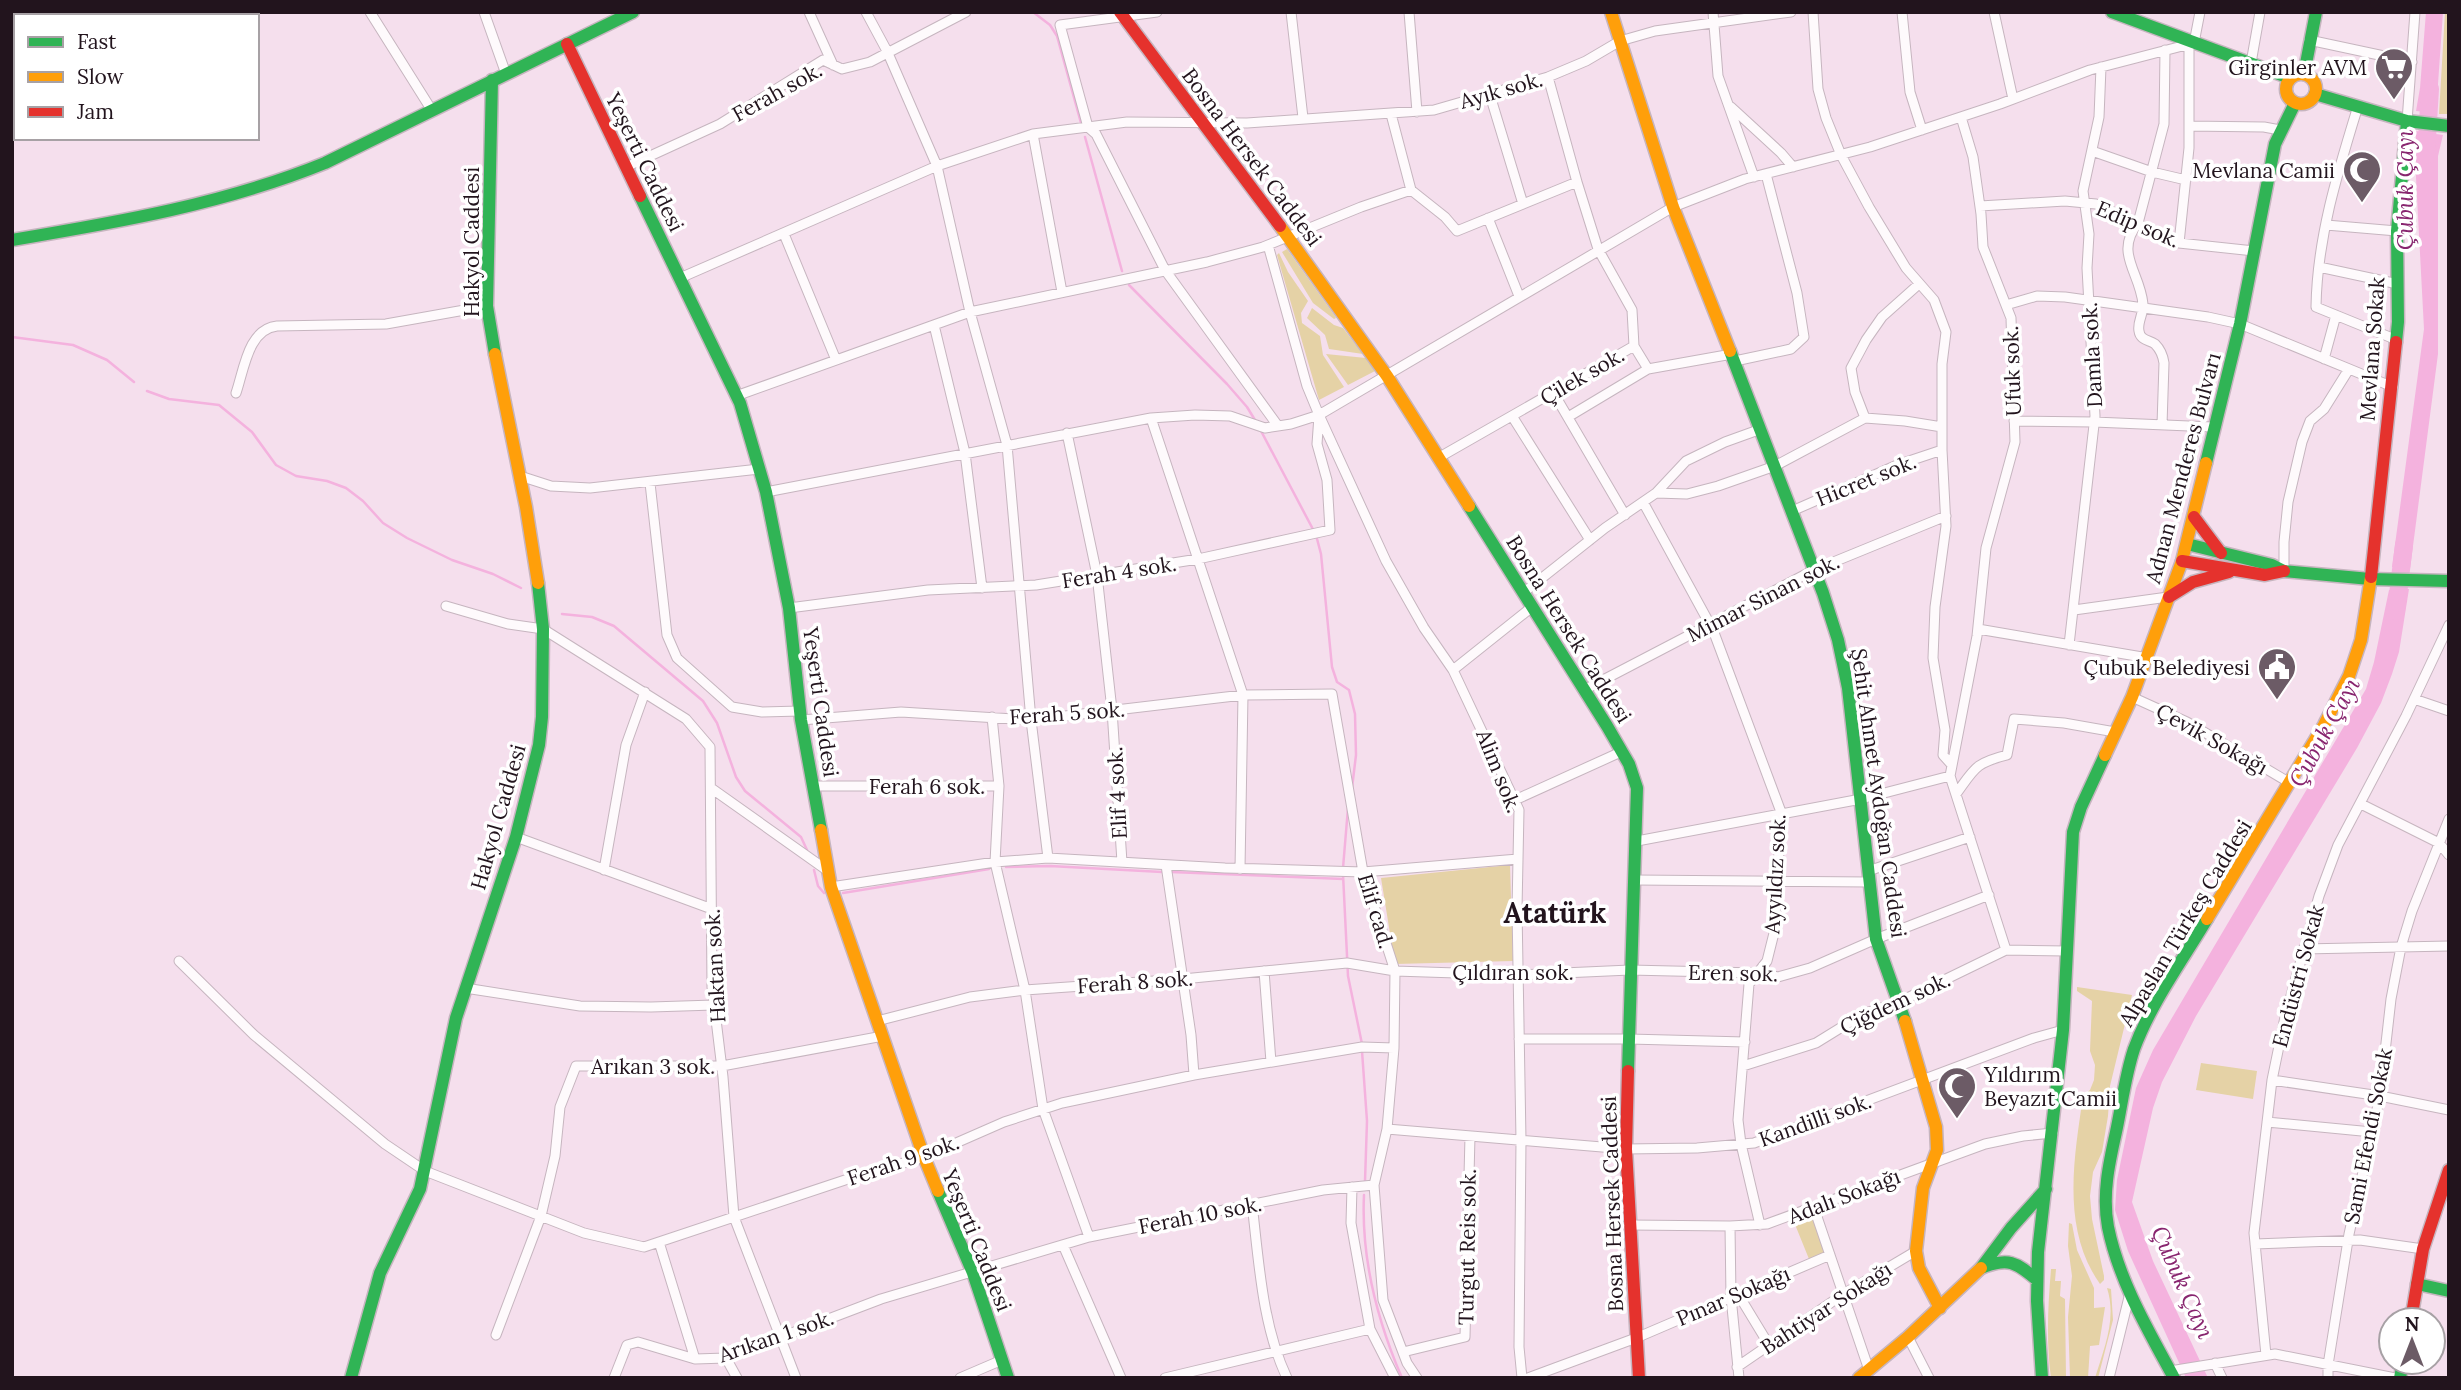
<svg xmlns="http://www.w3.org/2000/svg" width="2461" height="1390" font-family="Lora,serif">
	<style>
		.green { fill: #e5d2a6 }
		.water { fill: #f4b2de }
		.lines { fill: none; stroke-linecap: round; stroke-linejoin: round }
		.stream { stroke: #f4b2de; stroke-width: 2.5 }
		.river { stroke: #f4b2de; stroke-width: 18 }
		.street-casing { stroke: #c6b5bf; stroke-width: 11 }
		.fast-casing { stroke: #c6b5bf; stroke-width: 15 }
		.slow-casing { stroke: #c6b5bf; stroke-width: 15 }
		.jam-casing { stroke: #c6b5bf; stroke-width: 15 }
		.street { stroke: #fefafc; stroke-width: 9 }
		.fast { stroke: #30b455; stroke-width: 12 }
		.slow { stroke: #ff9f0a; stroke-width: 12 }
		.jam { stroke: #e5322d; stroke-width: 12 }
		.labels { text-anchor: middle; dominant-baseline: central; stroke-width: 7; stroke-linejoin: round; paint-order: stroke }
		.poi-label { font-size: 21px; fill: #22141d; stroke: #fff; text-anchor: end }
		.street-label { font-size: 21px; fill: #22141d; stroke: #fff }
		.water-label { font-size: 23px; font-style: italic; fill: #88256f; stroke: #fff }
		.district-label { font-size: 28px; font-weight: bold; fill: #22141d; stroke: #fff }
	</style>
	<rect width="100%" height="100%" fill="#f5dfed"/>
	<path class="green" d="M2445 12H2449V114H2439Z
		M1287 249 1335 316 1336 318 1334 319 1313 303 1282 252Z
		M1279 253 1288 272 1308 301 1301 313 1302 323 1320 336 1323 355 1344 387 1319 400 1277 255Z
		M1312 308 1334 325 1343 328 1363 354 1329 349 1325 335 1307 318Z
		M1326 354 1366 358 1375 371 1348 385Z
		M1510 865 1513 961 1395 964 1381 878Z
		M2077 987 2132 995 2110 1086 2108 1116 2102 1152 2093 1172 2090 1196 2092 1219 2104 1276V1280L2100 1284C2061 1229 2074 1159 2083 1096L2090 1090 2094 1080 2095 1065 2090 1051 2092 1001 2077 991Z
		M2201 1063 2257 1071 2253 1099 2196 1090Z
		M1813 1215 1824 1253 1809 1259 1794 1222Z
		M2069 1223 2072 1224 2077 1250 2094 1288V1308L2105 1307 2099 1345 2090 1346 2088 1378H2070L2068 1317 2072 1276 2068 1246Z
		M2051 1269H2056L2055 1281H2061L2060 1296 2065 1299 2066 1378H2051C2046 1341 2048 1306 2051 1269Z
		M2107 1288 2111 1289 2113 1320 2098 1378H2095C2104 1348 2117 1319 2107 1288Z"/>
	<path class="water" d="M2426 12H2443L2436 113 2416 111 2420 88Z
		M2416 131 2443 135 2438 156V354L2410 569 2392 567 2424 329 2416 178Z
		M2409 589 2399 652 2392 674 2381 703 2357 748 2196 1016 2162 1082 2153 1108 2132 1202 2153 1261 2208 1378H2186L2128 1251 2115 1210 2117 1180 2136 1088 2153 1050 2366 689 2374 662 2389 590Z"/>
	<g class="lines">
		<path class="stream" d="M1033 12 1050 25 1057 36 1081 123
			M1085 137 1122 271
			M1129 285 1227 384 1247 407 1255 420
			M12 337 73 345 107 360 134 382
			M147 391 169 399 219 405 252 432 276 465 296 476 327 481 346 488 363 501 383 523 407 538 452 560 493 574 521 588
			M1260 429 1316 535 1321 554 1332 667 1337 682 1349 690 1355 714 1356 755 1352 788
			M562 614 592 617 614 626 703 701 717 723 736 777 745 791 801 837 807 850
			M1006 867 1050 866 1162 872
			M1343 868 1348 808
			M814 870 818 886 824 893
			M1171 872 1343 879
			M1343 874 1348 976 1362 1044
			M843 893 989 869
			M1362 1051 1367 1121 1365 1181
			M1364 1195C1361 1258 1377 1320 1402 1378"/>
		<path class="river" d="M2426 155 2430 89
			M2396 611 2404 545"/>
		<defs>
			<path id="street" d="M210 12 211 16
				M370 12 431 109
				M484 12 506 74
				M809 12 833 65
				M866 12 887 51 937 166 970 312 1007 445 1031 720 1048 858
				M1157 12 1060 25 1088 127 1096 134 1165 270 1278 426
				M1291 12 1303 118
				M1409 12 1417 112
				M1713 12 1718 76 1754 177
				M1813 12 1818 89 1826 118 1841 155 1869 207 1906 268 1934 300 1946 332 1942 364V450L1946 526 1935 607 1933 658 1945 730 1943 755 1952 765
				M1902 12 1910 92 1922 130
				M1994 12 2013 99
				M87 16V12
				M243 16 249 12
				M2309 40 2412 62
				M2251 63 2260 12
				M1548 77 1577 182
				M1489 92 1523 204
				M2358 106C2338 171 2317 238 2316 307L2397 340
				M1731 107 1781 153 1793 167
				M1391 114 1411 190
				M1961 117 1973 157 1981 214 1983 247 2011 318 2015 442 1986 548 1977 636 1950 776 2006 950 2066 951
				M2407 121 2415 12
				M2189 126 2264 127 2280 130
				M1033 134 1062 292
				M2092 151 2152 172 2186 180
				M626 167 720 124 823 60 842 69 870 62 966 12
				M1980 206 2065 201 2096 204 2179 243 2254 251
				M1488 218 1519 296
				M2326 225 2397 231
				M784 234 836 360
				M2179 243 2189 148V44
				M1268 245 1307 386 1319 415 1386 561 1424 628 1453 670 1519 810 1517 909 1521 1140 1519 1347 1522 1378
				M2319 267 2398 284
				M680 278 937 166 1033 134 1127 122 1247 123 1434 110 1548 77 1586 61 1620 41 1655 31 1791 12
				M2006 305 2037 296 2065 297 2208 317 2240 324 2393 387
				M934 325 965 453 982 588
				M2324 359 2336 315
				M1735 361 1791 349 1804 337 1797 293 1766 174
				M1648 369 1732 354
				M1553 392 1625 515
				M236 393C244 370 248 329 277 326L386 324 487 306
				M736 396 970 312 1207 262 1263 247 1361 207 1411 190 1445 217 1457 231 1577 182 1598 249 1632 310 1634 346 1438 458
				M1512 416 1590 540
				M1568 417 1648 369 1634 346
				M1151 418 1243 695 1240 869
				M1865 418 1855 392 1851 368 1866 340 1882 317 1919 284
				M2014 421 2094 422 2213 427
				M2162 425 2164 363C2163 356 2160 349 2155 344 2149 340 2140 340 2139 331 2137 322 2144 313 2143 304 2140 272 2114 253 2138 223L2164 124 2165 50
				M1067 433 1097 575 1112 710 1122 862
				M520 476 551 486 590 488 759 469
				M650 483 667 635 677 658 732 707 762 712 800 711
				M766 492 1151 418 1195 415 1230 416 1265 428 1291 424 1319 415 1673 207 1745 179 1870 147 2000 104 2090 70 2194 43 2200 12
				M1656 493 1687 494 1718 486 1775 466 1865 418 1905 421 1942 427
				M1643 502 1713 630 1781 812 1775 929 1767 961 1749 984 1738 1120 1741 1144 1760 1225
				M1792 511 1897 465 1942 450
				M2284 571V542L2288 502 2302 442 2310 421 2324 409 2349 369
				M1523 593 1605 528 1656 493 1686 461 1725 442 1761 429
				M446 606 508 624 543 629 686 719 710 747 712 987 723 1077 734 1217 796 1378
				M789 608 928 590 1036 585 1198 559 1330 530 1327 480 1317 444 1319 416
				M2074 610 2168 597
				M1978 629 2148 658
				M2069 645 2095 416 2087 268 2089 234 2083 191 2099 117 2101 67
				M1453 670 1532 607
				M1584 690 1814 570 1946 516
				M2132 697 2187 722 2290 783
				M2414 699 2449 711
				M992 717 999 786 995 862 1025 990 1043 1109 1089 1237
				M801 720 901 712 1031 720 1243 695 1332 694 1363 872 1395 971 1394 1048 1387 1129 1374 1185 1383 1300 1407 1363 1417 1378
				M813 786H999
				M711 788 828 871
				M1956 794C1975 768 1975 763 2007 755L2014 719 2064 723 2115 732
				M1515 800 1623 751
				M2361 804 2439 843 2449 855
				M516 837 712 909
				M1637 841 1861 799 1950 776
				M1166 865 1191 1035 1194 1075
				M604 870 626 745 645 692
				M1868 871 1970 837
				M1635 880 1869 882
				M831 887 995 862 1048 858 1225 868 1363 872 1518 859
				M2303 949 2449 946
				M179 961 254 1035 385 1144 425 1171 584 1233 644 1247 845 1180 924 1157 1004 1122 1062 1103 1194 1075 1362 1047 1394 1048
				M1264 971 1271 1062
				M465 988 580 1006 651 1007 714 1005
				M877 1021 970 997 1025 990 1183 979 1347 963 1395 971 1518 975 1630 970 1757 973 1778 977 1810 968 1876 939 1989 895
				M1519 1039H1629L1745 1042
				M1743 1066 1816 1043 1863 1014 1899 1002 2006 950
				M2272 1080 2380 1096 2449 1110
				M2267 1122 2372 1132
				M1387 1129 1626 1149 1697 1148 1754 1143 2034 1038 2063 1030
				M1352 1187 1351 1223 1370 1329 1395 1378
				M1252 1204C1259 1262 1262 1325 1287 1378
				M1814 1208 1869 1370
				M1630 1225 1730 1226 1767 1224 1985 1144 2023 1136 2053 1133
				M1730 1226 1731 1297 1739 1378
				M659 1242 695 1359 726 1358 881 1299 1089 1237 1323 1190 1374 1185
				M2255 1244 2360 1240 2423 1249
				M1063 1245 1121 1378
				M1738 1294 1769 1345
				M496 1335 541 1216 555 1156 560 1107 576 1066H722L883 1036
				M1908 1337 1929 1378
				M1403 1352 1465 1337 1470 1136
				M2266 1355 2254 1233 2272 1080 2285 1017 2319 896 2338 845 2406 716 2449 625
				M726 1358 737 1378
				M2215 1363 2222 1378
				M1737 1367 1842 1295 1916 1251
				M2170 1371 2275 1354 2395 1378
				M614 1378 627 1345 638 1342 695 1359
				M960 1378 1002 1360
				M1165 1378 1370 1329
				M1528 1378 1636 1338 1830 1255
				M2109 1378 2130 1293
				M2328 1378V1365L2349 1234 2380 1096 2391 999 2401 947 2412 911 2449 819"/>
			<path id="fast" d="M2112 12 2290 78
				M2304 74 2316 12
				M492 80 487 306 495 354
				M2315 94 2407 121 2449 126
				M640 196 740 403 766 492 789 608 801 720 821 830
				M12 240C119 222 224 204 325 163L633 12
				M2396 342 2398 322 2397 231 2407 121
				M1730 351 1823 593 1838 640 1848 688 1876 939 1905 1021
				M2206 463 2240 324 2275 144 2295 103
				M1469 506 1607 726 1629 764 1637 788 1628 1071
				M2187 544 2272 565 2284 571 2370 579 2449 581
				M938 1191 973 1273 1008 1378
				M2037 1280C2016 1262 2008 1257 1981 1268L2011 1228 2046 1189
				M2417 1284 2449 1291
				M351 1378 380 1273 420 1189 456 1018 516 837 539 745 542 717 543 629 538 583
				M2042 1378 2037 1301 2038 1252 2063 1030 2073 832 2081 807 2105 755
				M2174 1378C2148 1330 2119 1281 2108 1227 2102 1195 2109 1163 2116 1132 2122 1104 2125 1076 2134 1049 2151 1003 2182 961 2207 919
				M2400 1378 2403 1362"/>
			<path id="slow" d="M1611 12 1673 207 1730 351
				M2286 89a15 15 0 1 1 30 0a15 15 0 1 1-30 0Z
				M1280 226 1387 376 1469 506
				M495 354 526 507 538 583
				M2105 755 2132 697 2182 561 2206 463
				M821 830 831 887 924 1157 938 1191
				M2207 919 2324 725 2349 676 2361 640 2371 577
				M1905 1021 1936 1127 1937 1150 1923 1188 1916 1251 1919 1268 1940 1308
				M1859 1378 1908 1337 1981 1268"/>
			<path id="jam" d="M1120 12 1280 226
				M567 44 640 196
				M2194 517 2221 553
				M2182 561 2265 575 2284 571
				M2371 577 2396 342
				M2169 597 2193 582 2229 572
				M1628 1071 1626 1149 1639 1378
				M2411 1320 2423 1249 2449 1170"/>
		</defs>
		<use href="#street" class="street-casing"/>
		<use href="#fast" class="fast-casing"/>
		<use href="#slow" class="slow-casing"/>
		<use href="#jam" class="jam-casing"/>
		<use href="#street" class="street"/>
		<use href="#fast" class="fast"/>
		<use href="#slow" class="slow"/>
		<use href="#jam" class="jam"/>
	</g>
	<defs>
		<symbol id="supermarket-pin" viewBox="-11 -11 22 30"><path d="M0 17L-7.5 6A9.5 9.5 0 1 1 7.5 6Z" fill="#6c5b66" stroke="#fff"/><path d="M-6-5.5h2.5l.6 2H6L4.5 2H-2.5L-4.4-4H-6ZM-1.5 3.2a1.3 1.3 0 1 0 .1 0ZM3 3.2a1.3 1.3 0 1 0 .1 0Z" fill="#fff"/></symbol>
		<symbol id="mosque-pin" viewBox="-11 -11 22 30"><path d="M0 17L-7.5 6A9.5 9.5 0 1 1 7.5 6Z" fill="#6c5b66" stroke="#fff"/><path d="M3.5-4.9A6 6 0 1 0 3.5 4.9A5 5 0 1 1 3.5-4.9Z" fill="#fff"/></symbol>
		<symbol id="civic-pin" viewBox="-11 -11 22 30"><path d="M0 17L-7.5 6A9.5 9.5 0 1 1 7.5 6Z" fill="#6c5b66" stroke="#fff"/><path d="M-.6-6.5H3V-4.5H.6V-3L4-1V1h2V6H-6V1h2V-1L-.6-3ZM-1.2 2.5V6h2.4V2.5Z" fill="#fff"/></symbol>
	</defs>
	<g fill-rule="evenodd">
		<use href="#supermarket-pin" x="2372" y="45" width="44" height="60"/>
		<use href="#mosque-pin" x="2340" y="148" width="44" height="60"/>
		<use href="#civic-pin" x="2255" y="645" width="44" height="60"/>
		<use href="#mosque-pin" x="1935" y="1064" width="44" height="60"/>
	</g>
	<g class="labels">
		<g class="poi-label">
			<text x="2367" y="67">Girginler AVM</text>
			<text x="2335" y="170">Mevlana Camii</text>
			<text x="2250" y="667">Çubuk Belediyesi</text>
			<text x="1984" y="1074" text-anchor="start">Yıldırım<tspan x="1984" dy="24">Beyazıt Camii</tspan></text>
		</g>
		<g class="street-label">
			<text transform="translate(1501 90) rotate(-16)">Ayık sok.</text>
			<text transform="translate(777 92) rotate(-29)">Ferah sok.</text>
			<text transform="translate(1252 157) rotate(53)">Bosna Hersek Caddesi</text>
			<text transform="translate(645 162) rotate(64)">Yeşerti Caddesi</text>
			<text transform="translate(2138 224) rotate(23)">Edip sok.</text>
			<text transform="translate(471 242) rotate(-90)">Hakyol Caddesi</text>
			<text transform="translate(2372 349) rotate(-86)">Mevlana Sokak</text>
			<text transform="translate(2092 355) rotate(-93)">Damla sok.</text>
			<text transform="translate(2012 371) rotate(-92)">Ufuk sok.</text>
			<text transform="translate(1582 376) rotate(-30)">Çilek sok.</text>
			<text transform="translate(2183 468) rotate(-75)">Adnan Menderes Bulvarı</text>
			<text transform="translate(1866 480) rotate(-22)">Hicret sok.</text>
			<text transform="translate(1119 572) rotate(-9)">Ferah 4 sok.</text>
			<text transform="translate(1763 598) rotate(-27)">Mimar Sinan sok.</text>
			<text transform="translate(1569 629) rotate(58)">Bosna Hersek Caddesi</text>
			<text transform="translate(821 702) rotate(82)">Yeşerti Caddesi</text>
			<text transform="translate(1067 713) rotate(-4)">Ferah 5 sok.</text>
			<text transform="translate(2212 739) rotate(29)">Çevik Sokağı</text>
			<text transform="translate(1499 771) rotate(68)">Alim sok.</text>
			<text x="927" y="786">Ferah 6 sok.</text>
			<text transform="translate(1117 793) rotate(-93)">Elif 4 sok.</text>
			<text transform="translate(1879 793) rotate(82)">Şehit Ahmet Aydoğan Caddesi</text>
			<text transform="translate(498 817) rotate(-74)">Hakyol Caddesi</text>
			<text transform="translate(1775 874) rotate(-87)">Ayyıldız sok.</text>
			<text transform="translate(1376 911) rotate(73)">Elif cad.</text>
			<text transform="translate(2185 923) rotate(-59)">Alpaslan Türkeş Caddesi</text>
			<text transform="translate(715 966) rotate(-93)">Haktan sok.</text>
			<text x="1513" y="972">Çıldıran sok.</text>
			<text transform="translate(1733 973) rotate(1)">Eren sok.</text>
			<text transform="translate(2298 976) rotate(-75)">Endüstri Sokak</text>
			<text transform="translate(1135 982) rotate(-4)">Ferah 8 sok.</text>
			<text transform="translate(1895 1003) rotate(-25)">Çiğdem sok.</text>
			<text x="653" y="1066">Arıkan 3 sok.</text>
			<text transform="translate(1815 1120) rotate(-20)">Kandilli sok.</text>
			<text transform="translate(2368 1136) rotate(-79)">Sami Efendi Sokak</text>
			<text transform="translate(903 1160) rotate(-19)">Ferah 9 sok.</text>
			<text transform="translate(1844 1196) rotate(-21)">Adalı Sokağı</text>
			<text transform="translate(1612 1204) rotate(-92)">Bosna Hersek Caddesi</text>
			<text transform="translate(1200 1215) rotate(-11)">Ferah 10 sok.</text>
			<text transform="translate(977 1240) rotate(68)">Yeşerti Caddesi</text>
			<text transform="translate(1467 1247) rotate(-89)">Turgut Reis sok.</text>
			<text transform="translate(1733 1296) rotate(-23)">Pınar Sokağı</text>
			<text transform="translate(1826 1308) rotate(-33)">Bahtiyar Sokağı</text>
			<text transform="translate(776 1336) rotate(-19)">Arıkan 1 sok.</text>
		</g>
		<g class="water-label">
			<text transform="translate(2404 190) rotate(-90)">Çubuk Çayı</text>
			<text transform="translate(2324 732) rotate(-61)">Çubuk Çayı</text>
			<text transform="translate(2183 1282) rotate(66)">Çubuk Çayı</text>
		</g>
		<g class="district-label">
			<text x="1555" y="913">Atatürk</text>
		</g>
	</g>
	<rect width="2461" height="1390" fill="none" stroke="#22141d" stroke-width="28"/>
	<rect x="14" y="14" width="245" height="126" fill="#ffffff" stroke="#a7a1a5" stroke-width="2"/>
	<rect x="28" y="37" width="35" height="10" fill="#30b455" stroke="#a7a1a5" stroke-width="2"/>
	<text x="77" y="49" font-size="21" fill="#22141d">Fast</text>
	<rect x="28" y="72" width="35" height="10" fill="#ff9f0a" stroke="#a7a1a5" stroke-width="2"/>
	<text x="77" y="84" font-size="21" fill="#22141d">Slow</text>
	<rect x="28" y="107" width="35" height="10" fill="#e5322d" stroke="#a7a1a5" stroke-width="2"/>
	<text x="77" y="119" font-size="21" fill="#22141d">Jam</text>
	<g transform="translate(2412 1341)"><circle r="33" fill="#ffffff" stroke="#a7a1a5" stroke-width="2"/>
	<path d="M0-5L12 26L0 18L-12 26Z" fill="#6c5b66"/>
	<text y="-10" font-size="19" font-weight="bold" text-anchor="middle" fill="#22141d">N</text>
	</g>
</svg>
